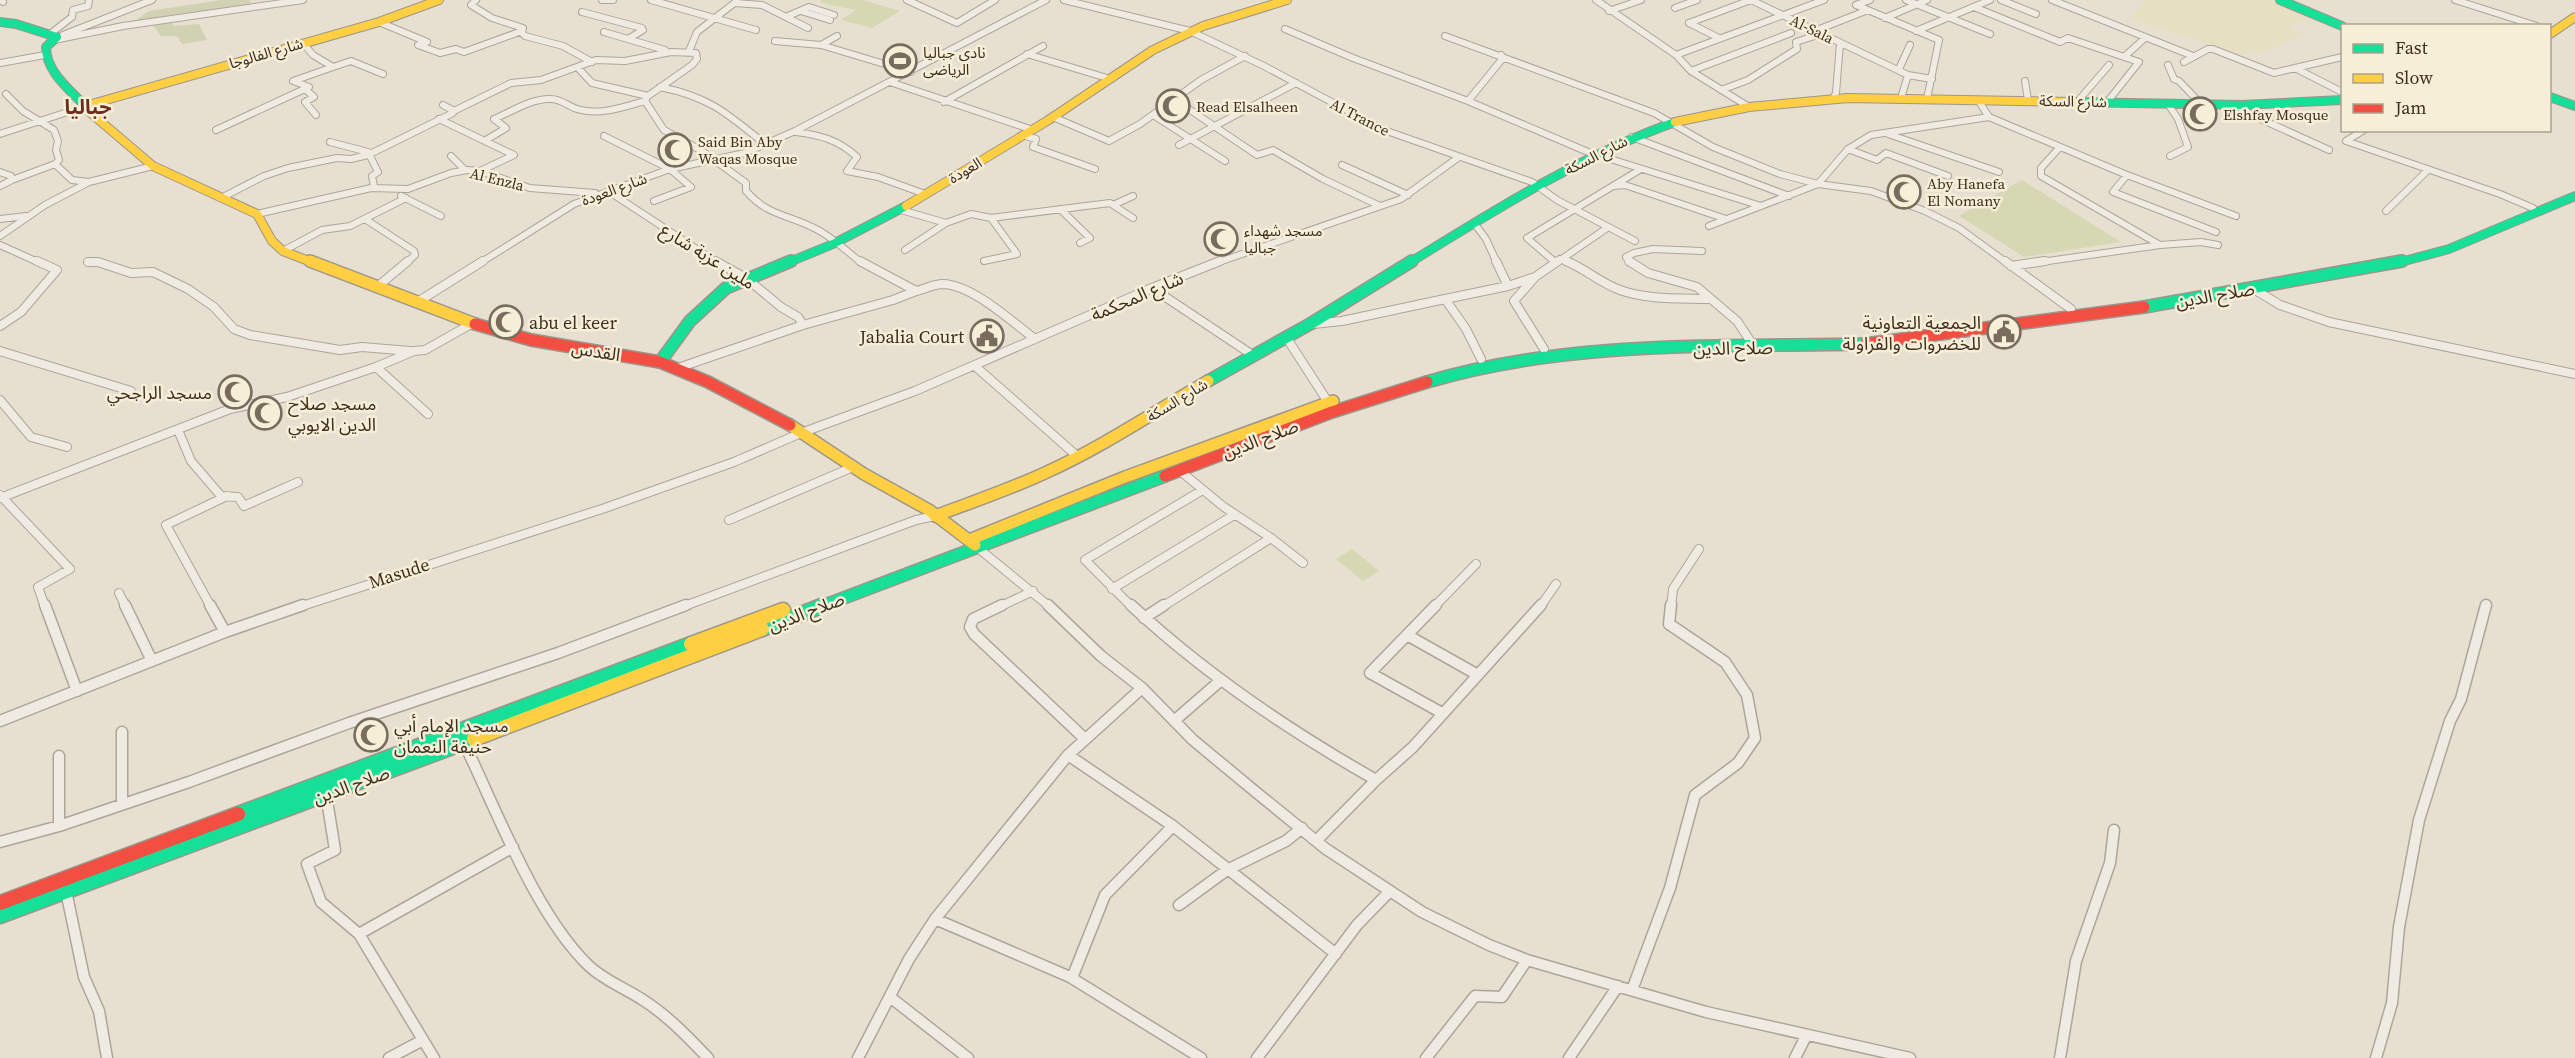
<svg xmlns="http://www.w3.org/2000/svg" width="2575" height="1058" font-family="'Source Serif 4','Noto Sans Arabic',serif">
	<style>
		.farmland { fill: #e6dfc2 }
		.green { fill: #d6d7b3 }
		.cemetery { fill: #d1d1b3 }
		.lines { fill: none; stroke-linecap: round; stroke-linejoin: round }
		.street-far2-casing { stroke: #ada599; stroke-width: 8 }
		.street-far1-casing { stroke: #ada599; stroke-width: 10 }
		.street-casing { stroke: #ada599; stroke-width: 13 }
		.fast-far2-casing { stroke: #9c958a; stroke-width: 10 }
		.fast-far1-casing { stroke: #9c958a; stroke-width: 14 }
		.fast-casing { stroke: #9c958a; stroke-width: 17 }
		.slow-far2-casing { stroke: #9c958a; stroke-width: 10 }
		.slow-far1-casing { stroke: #9c958a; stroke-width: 14 }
		.slow-casing { stroke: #9c958a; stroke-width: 17 }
		.jam-far1-casing { stroke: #9c958a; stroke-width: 14 }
		.jam-casing { stroke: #9c958a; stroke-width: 17 }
		.street-far2 { stroke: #efebe3; stroke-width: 6 }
		.street-far1 { stroke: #efebe3; stroke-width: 8 }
		.street { stroke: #efebe3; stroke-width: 10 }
		.fast-far2 { stroke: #16e098; stroke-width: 8 }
		.fast-far1 { stroke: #16e098; stroke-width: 11 }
		.fast { stroke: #16e098; stroke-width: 14 }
		.slow-far2 { stroke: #ffcf43; stroke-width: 8 }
		.slow-far1 { stroke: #ffcf43; stroke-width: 11 }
		.slow { stroke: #ffcf43; stroke-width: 14 }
		.jam-far1 { stroke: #f24e42; stroke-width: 11 }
		.jam { stroke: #f24e42; stroke-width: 14 }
		.labels { text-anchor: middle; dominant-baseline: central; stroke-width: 5; stroke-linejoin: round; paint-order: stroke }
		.far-street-label { font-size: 15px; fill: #3d2e20; stroke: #f7eed8 }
		.far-poi-label { font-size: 15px; fill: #3d2e20; stroke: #f7eed8; text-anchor: start }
		.street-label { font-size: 18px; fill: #3d2e20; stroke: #f7eed8 }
		.poi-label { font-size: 18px; fill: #3d2e20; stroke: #f7eed8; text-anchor: start }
		.far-district-label { font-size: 20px; font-weight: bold; fill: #6b2e1e; stroke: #f7eed8 }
	</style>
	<rect width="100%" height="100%" fill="#e7e0d1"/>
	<path class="farmland" d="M2146 0H2271L2311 18 2289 26 2304 35 2261 53 2250 51 2243 55 2130 19Z"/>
	<path class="green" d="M821 0H863L900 11 872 28 841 20 856 10 821 3Z
		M2022 180 2121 242 2024 257 1959 216Z
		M1352 549 1379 571 1363 581 1336 559Z"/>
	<path class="cemetery" d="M221 0H250L251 6 133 22 149 11Z
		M170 21 174 26 199 24 207 40 182 44 177 36H161L152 23Z"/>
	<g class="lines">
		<defs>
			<path id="street-far2" d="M1 0 3 2
				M476 0 471 5 492 18 523 28 522 33 525 36 563 46 592 62
				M602 0H613
				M651 0 756 30
				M907 0 957 23 995 0
				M1064 0 1190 31 1264 66 1384 130 1532 182 1557 200 1635 241
				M1596 0 1676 55 1691 71 1749 107
				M1751 0 1908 75 1932 79
				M1906 0 1990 34
				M2001 0 2036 14
				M2052 0 2193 56
				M2455 0 2537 26
				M735 3 762 5 808 28
				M1856 5 1939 40 1927 99
				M1856 5 1870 0
				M1974 7 2060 42 2068 38 2139 62 2108 101
				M1675 8 1697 0
				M801 11 830 20
				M1609 11 1641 0
				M582 12 642 28 643 30 628 39
				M788 16 809 7 834 15
				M1885 18 1927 0
				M379 22 427 42 418 45 440 53 456 49 464 52 522 31
				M1689 23 1751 0
				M1689 23 1719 38
				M1285 29 1353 58 1468 101 1588 152 1761 206
				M1817 30 1868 10
				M1916 31 1990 0
				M604 32 665 50
				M50 34 72 17 73 10 88 6 89 0
				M63 35 152 0
				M1445 36 1654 113 1713 147 1780 174 1818 184 1871 191 1925 211 1959 228 2007 263
				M54 40 123 26 303 0
				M775 41 821 45 911 72
				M303 43 313 55 333 67 351 61 383 74
				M821 45 837 36
				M689 51 697 32 737 1
				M1027 54 1107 78
				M1676 55 1824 0
				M2124 57 2145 38
				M2184 62 2208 49H2213L2274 73 2342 57
				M0 63 45 55
				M2168 65 2174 79 2179 81 2202 105
				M578 68 592 83 648 96
				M2295 68 2342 92
				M1899 69 1910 45
				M1691 71 1791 33
				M2025 81 2028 100
				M890 82 1033 130
				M660 87C710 97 728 114 766 145
				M305 89 314 97 305 102 316 115
				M1721 90 1748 80 1797 49 1796 42 1821 34
				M1901 98 1908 75
				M1174 99 1257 155 1273 150 1323 179 1380 206
				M1833 99 1836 93 1840 43
				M1978 100 1989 117 2127 175 2236 216
				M1468 101 1503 58 1501 55
				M2078 101 2109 65
				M944 102 1043 46
				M2168 104 2178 119 2188 147 2170 156
				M2234 104 2254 116 2329 150
				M454 111 511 83 541 80 596 60 625 61 671 52 696 53 697 59 692 65 648 96 645 101 664 130 702 151 746 183V191C767 215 785 214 812 227 829 234 846 251 862 263
				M1153 115 1225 161
				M1053 117 1109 141 1140 124 1201 80 1245 56
				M439 119 514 155 480 171
				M216 130 309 87 293 81 333 67
				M796 132C820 135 839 140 857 157L847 171 878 177 925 194
				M0 134 77 109
				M1888 134 1999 172
				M1022 135 1036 139 1033 147 1095 169
				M604 136 670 169 691 187 654 201
				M1632 137 1789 196
				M486 140 506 128 494 119C511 112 532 98 551 99 561 99 568 106 577 109 599 116 623 107 645 101
				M2346 141 2500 194 2533 208
				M2346 141 2364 130
				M330 142 368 152 378 172 372 176 374 186 371 188
				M1179 145 1296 83
				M1848 149 1877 160 1886 153 1948 176
				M451 156 465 170
				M1342 165 1408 195
				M0 172 11 176 12 180 55 164
				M2127 175 2113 192 2216 232
				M89 182 153 166
				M0 186 12 180
				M1613 186 1625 185 1726 219
				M608 191 718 263
				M401 196 441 216
				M221 198 264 176 288 168 337 158 351 159 368 155 453 113 454 111 443 105
				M1113 205 1133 218
				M1060 209 1090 238 1080 243
				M901 210 946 223
				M2386 211 2428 170
				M257 214 371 188 408 189 451 173 467 170 480 171 530 188 595 193
				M0 219 26 216
				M365 219 414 251 415 255 406 263
				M1474 223 1486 239 1497 263
				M1709 226 1818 184 1848 149 1871 135 1989 117
				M0 236 45 205 89 182 72 180 55 164 59 160 56 150 58 141 54 130 23 111 6 94
				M0 245 40 263
				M2160 245 2201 242 2218 245
				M905 250 946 223 971 214 991 218 1110 203 1113 205 1133 196
				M283 251 322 230 350 226 406 198
				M1560 259 1570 263
				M984 261 1017 254 991 218
				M88 262 100 263
				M1555 262 1527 238 1641 169
				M480 263 574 204 670 169 745 153 795 131 1046 0
				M1216 263 1401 199 1459 157
				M1556 263 1607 228
				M1630 263 1626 257 1634 253 1653 249 1702 251
				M2034 263 2160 245 2041 176V168L2060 147"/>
			<path id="street-far1" d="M715 261 746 278 781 307 798 317 803 325
				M1496 261 1508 286 1535 277 1514 301 1544 349
				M1566 261C1586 269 1600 283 1620 290 1647 300 1680 298 1709 299
				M1629 261 1648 273 1697 287 1737 321 1749 339
				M2005 261 2071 309
				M88 262H98L131 273 153 272 188 289 214 307 234 329 250 335 340 350 362 347 410 351
				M2011 266 2045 261
				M1535 277 1558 261
				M377 287 408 261
				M1152 288 1254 356
				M2252 288 2280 305 2329 322 2575 374
				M916 291C925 289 934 284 943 284 973 285 1012 322 1035 339
				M419 301 483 261
				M1313 324 1342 321 1445 299
				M0 326 21 312 57 270 37 261
				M1286 337 1328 402
				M0 351 131 391
				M1481 359 1466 329 1445 299 1508 286
				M975 366 1077 456
				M376 367 428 414
				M675 369 803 325 893 300 916 291 860 261
				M0 400 31 437 67 447
				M178 430 191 461 221 496 238 497 244 506 298 482
				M1179 470 1224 507 1271 538
				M0 495 70 569 38 587 45 607
				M0 498 230 409 287 397 376 367 414 351 425 350 473 323
				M729 520 853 467
				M978 548 1050 607
				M1112 589 1234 515
				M119 593 126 607
				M211 607 166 525 227 496
				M299 607 605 508 734 462 801 433 915 391 1152 288 1220 261
				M682 607 916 520 935 516
				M999 607 1033 591
				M1132 607 1085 560 1201 491
				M1162 607 1271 538 1303 563
				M1434 607 1476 564
				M1540 607 1556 584
				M1671 607 1673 589 1699 549"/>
			<path id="street" d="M45 605 77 691
				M125 605 152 661
				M210 605 225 632
				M1002 605 973 619 970 627 974 634 1085 739
				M1048 605 1101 656 1142 688 1193 740 1257 793 1326 849 1422 912 1489 945 1527 960 1706 1012 1910 1058
				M1131 605C1205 674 1288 730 1376 780
				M1436 605 1370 673 1442 713
				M1144 618 1164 605
				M1407 635 1478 675
				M0 721 225 632 303 605
				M1174 721 1220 681
				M122 732V804
				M464 743C497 811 535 914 589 966 605 981 625 988 643 1000 667 1015 689 1038 708 1058
				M1068 755 1173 826 1336 954
				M59 756V826
				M326 794 335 850 307 864 321 902 359 934 434 1058
				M1317 840 1376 780 1413 747 1541 605
				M0 842 59 826 189 782 349 723 558 653 686 605
				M66 891 84 977 99 1011 107 1058
				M1179 905 1227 870 1286 841 1302 828
				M935 919 1070 977 1201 1058
				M359 934 513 847
				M2076 961 2110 863 2114 830
				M1072 978 1105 895 1173 826
				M1632 990 1670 888 1695 795 1738 763 1755 738 1747 695 1725 662 1669 624 1671 605
				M890 997 968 1058
				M389 1058 423 1040
				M858 1058 909 959 935 919 1068 755 1142 688
				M1257 1058 1357 925 1390 891
				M1426 1058 1475 996 1502 997 1527 960
				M1569 1058 1618 986
				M1795 1058 1806 1036
				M2060 1058 2076 961
				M2376 1058 2392 1003 2399 927 2419 820 2450 721 2461 699 2486 605"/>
			<path id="fast-far2" d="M2280 0 2342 26
				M0 22 16 24 57 37 46 47C46 71 68 88 83 104
				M2550 97 2575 106
				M2074 102 2242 105 2342 100
				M787 263 833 244 906 206
				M1409 263C1495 210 1580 156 1675 122
				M2397 263 2449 249 2575 196"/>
			<path id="fast-far1" d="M2144 307 2402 261
				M660 362 690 321 726 288 791 261
				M1208 381 1310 324 1412 261
				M1427 382C1568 340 1719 347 1865 344
				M820 607 1165 476"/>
			<path id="fast" d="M762 629 824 605
				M238 814 691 644
				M0 916 474 739"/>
			<path id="slow-far2" d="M2550 34 2575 17
				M92 104 379 22 439 0
				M86 109 153 166 257 214 272 241 283 251 314 263
				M1675 122 1749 107 1848 98 2074 102
				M906 206 1047 121 1153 50 1203 26 1287 0"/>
			<path id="slow-far1" d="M310 261 475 324
				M790 425 864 474 929 510 975 545
				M935 516C972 502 1011 489 1047 472 1104 446 1154 412 1208 381
				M969 540 1125 477 1333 401"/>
			<path id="slow" d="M691 644 783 610
				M474 739 762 629"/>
			<path id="jam-far1" d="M475 324 531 340 660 362 708 382 790 425
				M1865 344 2144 307
				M1165 476 1332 412 1427 382"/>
			<path id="jam" d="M0 903 238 814"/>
		</defs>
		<use href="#street-far2" class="street-far2-casing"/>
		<use href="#street-far1" class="street-far1-casing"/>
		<use href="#street" class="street-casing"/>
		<use href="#fast-far2" class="fast-far2-casing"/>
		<use href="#fast-far1" class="fast-far1-casing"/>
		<use href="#fast" class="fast-casing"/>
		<use href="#slow-far2" class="slow-far2-casing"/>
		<use href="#slow-far1" class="slow-far1-casing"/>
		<use href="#slow" class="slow-casing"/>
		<use href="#jam-far1" class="jam-far1-casing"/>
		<use href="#jam" class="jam-casing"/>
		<use href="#street-far2" class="street-far2"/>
		<use href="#street-far1" class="street-far1"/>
		<use href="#street" class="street"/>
		<use href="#fast-far2" class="fast-far2"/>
		<use href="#fast-far1" class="fast-far1"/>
		<use href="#fast" class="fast"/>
		<use href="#slow-far2" class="slow-far2"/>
		<use href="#slow-far1" class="slow-far1"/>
		<use href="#slow" class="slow"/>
		<use href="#jam-far1" class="jam-far1"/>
		<use href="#jam" class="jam"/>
	</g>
	<defs>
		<symbol id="stadium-ring" viewBox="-11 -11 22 22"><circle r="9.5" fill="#f7eed8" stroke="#786c5e" stroke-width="1.5"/><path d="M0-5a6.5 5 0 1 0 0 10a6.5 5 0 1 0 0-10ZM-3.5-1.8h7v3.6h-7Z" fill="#786c5e"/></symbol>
		<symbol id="mosque-ring" viewBox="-11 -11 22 22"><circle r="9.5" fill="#f7eed8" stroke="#786c5e" stroke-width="1.5"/><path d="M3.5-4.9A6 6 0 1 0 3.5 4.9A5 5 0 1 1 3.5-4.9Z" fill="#786c5e"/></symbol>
		<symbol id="civic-ring" viewBox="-11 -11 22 22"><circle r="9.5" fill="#f7eed8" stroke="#786c5e" stroke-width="1.5"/><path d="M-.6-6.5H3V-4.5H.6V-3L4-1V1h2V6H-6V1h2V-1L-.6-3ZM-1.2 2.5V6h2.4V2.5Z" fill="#786c5e"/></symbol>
	</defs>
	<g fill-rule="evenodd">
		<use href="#stadium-ring" x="881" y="42" width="38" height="38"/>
		<use href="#mosque-ring" x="1154" y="87" width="38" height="38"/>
		<use href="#mosque-ring" x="2181" y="95" width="38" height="38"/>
		<use href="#mosque-ring" x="656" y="131" width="38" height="38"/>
		<use href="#mosque-ring" x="1885" y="173" width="38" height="38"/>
		<use href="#mosque-ring" x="1202" y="220" width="38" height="38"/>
		<use href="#mosque-ring" x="487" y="303" width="38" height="38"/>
		<use href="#civic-ring" x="1985" y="313" width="38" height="38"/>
		<use href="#civic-ring" x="968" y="317" width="38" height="38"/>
		<use href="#mosque-ring" x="216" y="373" width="38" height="38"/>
		<use href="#mosque-ring" x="246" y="394" width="38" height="38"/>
		<use href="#mosque-ring" x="352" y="716" width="38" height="38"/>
	</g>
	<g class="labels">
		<g class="far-street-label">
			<text transform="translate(1812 29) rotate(26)">Al-Sala</text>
			<text transform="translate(266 53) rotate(-16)">شارع الفالوجا</text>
			<text transform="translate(2073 101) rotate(1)">شارع السكة</text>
			<text transform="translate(1360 117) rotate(27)">Al Trance</text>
			<text transform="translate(1596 155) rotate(-27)">شارع السكة</text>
			<text transform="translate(965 170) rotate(-31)">العودة</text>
			<text transform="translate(497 179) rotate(14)">Al Enzla</text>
			<text transform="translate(614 189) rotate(-20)">شارع العودة</text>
			<text transform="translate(1177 400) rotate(-31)">شارع السكة</text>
		</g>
		<g class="far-poi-label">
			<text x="923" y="52">نادى جباليا<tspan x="923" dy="17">الرياضى</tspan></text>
			<text x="1196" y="106">Read Elsalheen</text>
			<text x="2223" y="114">Elshfay Mosque</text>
			<text x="698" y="141">Said Bin Aby<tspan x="698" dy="17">Waqas Mosque</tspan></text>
			<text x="1927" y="183">Aby Hanefa<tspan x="1927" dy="17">El Nomany</tspan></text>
			<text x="1244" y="230">مسجد شهداء<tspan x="1244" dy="17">جباليا</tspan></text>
		</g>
		<g class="street-label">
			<text transform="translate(708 256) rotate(32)">ملين عزبة شارع</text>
			<text transform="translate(2215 295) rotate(-10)">صلاح الدين</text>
			<text transform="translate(1137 296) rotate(-23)">شارع المحكمة</text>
			<text transform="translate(1733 348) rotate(-1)">صلاح الدين</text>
			<text transform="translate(596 351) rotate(9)">القدس</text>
			<text transform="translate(1260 439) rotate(-21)">صلاح الدين</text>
			<text transform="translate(399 573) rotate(-18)">Masude</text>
			<text transform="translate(806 612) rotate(-21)">صلاح الدين</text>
			<text transform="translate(351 785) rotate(-20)">صلاح الدين</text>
		</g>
		<g class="poi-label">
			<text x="529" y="322">abu el keer</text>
			<text x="1981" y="322" text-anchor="end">الجمعية التعاونية<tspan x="1981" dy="21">للخضروات والفراولة</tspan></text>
			<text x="964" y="336" text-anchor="end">Jabalia Court</text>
			<text x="212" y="392" text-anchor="end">مسجد الراجحي</text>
			<text x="288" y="403">مسجد صلاح<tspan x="288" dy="21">الدين الايوبي</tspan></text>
			<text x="394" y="725">مسجد الإمام أبي<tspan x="394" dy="21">حنيفة النعمان</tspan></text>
		</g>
		<g class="far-district-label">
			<text x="88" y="107">جباليا</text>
		</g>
	</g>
	<rect x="2341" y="24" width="210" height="108" fill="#f7eed8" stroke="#ada18e" stroke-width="1.5"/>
	<rect x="2353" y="44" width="30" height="9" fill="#16e098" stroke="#ada18e" stroke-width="1.5"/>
	<text x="2395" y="54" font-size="18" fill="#3d2e20">Fast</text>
	<rect x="2353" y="74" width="30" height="9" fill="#ffcf43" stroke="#ada18e" stroke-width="1.5"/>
	<text x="2395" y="84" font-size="18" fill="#3d2e20">Slow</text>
	<rect x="2353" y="104" width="30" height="9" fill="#f24e42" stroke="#ada18e" stroke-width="1.5"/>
	<text x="2395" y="114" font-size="18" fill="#3d2e20">Jam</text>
</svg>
